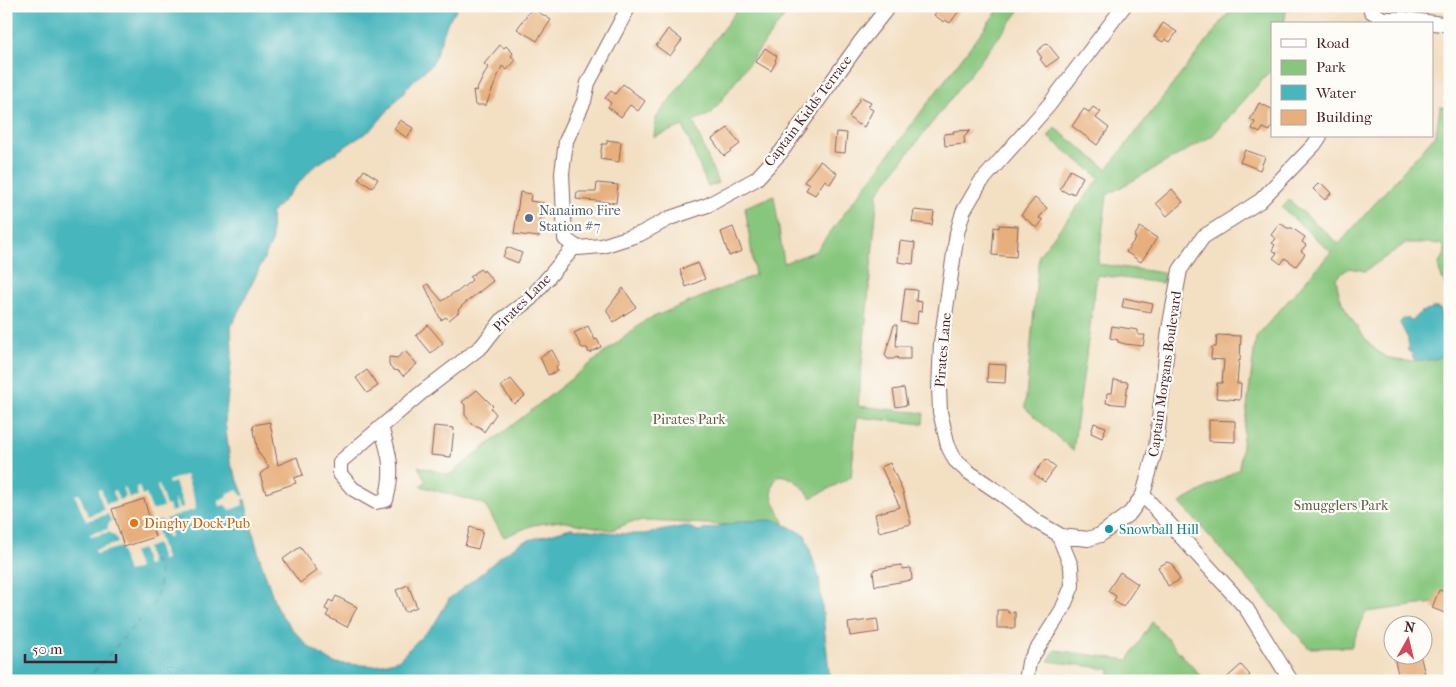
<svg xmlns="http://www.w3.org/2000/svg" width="1456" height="687" font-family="'IM FELL French Canon',serif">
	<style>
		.green { fill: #86c67d; stroke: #687254 }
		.water { fill: #47b6bd; stroke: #486a74 }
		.pier { fill: #f3dfc2 }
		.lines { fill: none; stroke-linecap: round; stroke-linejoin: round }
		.ferry { stroke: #495b65; stroke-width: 1; stroke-dasharray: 6 5; stroke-linecap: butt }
		.building { fill: #e7af7b }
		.minor-casing { stroke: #856260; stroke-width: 16 }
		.minor { stroke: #fff; stroke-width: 14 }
		.service-dot { fill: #5c6f8a; stroke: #fdfcf7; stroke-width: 2 }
		.food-dot { fill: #e8710a; stroke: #fdfcf7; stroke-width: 2 }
		.culture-dot { fill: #0f9aa8; stroke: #fdfcf7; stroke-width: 2 }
		.labels { text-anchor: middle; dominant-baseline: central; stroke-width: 4.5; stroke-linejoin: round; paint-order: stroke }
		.street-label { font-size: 14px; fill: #4a1f2b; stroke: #fdfcf7 }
		.service-label { font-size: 14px; fill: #4e5e75; stroke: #fdfcf7; text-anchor: start }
		.park-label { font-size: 14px; fill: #5f5948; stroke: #fdfcf7 }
		.food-label { font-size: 14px; fill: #c56008; stroke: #fdfcf7; text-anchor: start }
		.culture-label { font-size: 14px; fill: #0d838f; stroke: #fdfcf7; text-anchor: start }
	</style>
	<rect width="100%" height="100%" fill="#fdfcf7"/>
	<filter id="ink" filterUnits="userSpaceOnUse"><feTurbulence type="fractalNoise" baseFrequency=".02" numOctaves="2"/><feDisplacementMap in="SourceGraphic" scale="10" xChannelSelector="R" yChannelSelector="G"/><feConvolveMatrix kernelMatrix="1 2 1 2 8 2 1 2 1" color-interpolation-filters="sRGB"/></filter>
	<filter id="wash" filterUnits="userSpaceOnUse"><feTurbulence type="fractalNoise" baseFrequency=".0096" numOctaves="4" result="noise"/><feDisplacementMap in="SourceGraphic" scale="20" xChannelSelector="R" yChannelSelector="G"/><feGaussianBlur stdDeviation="1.12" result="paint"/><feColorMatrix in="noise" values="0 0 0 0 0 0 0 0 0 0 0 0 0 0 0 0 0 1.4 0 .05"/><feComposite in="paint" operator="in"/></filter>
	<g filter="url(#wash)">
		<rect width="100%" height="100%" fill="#f3dfc2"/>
		<path class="green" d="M740 6H792L711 114 693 121 718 183 708 187 683 126 654 137 656 118Z
			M1001 6H1023L878 192 858 406 924 413 923 424 857 417 851 477 811 498C805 487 792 476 779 475 764 491 776 506 784 522L783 528 648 521 631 522 612 530 560 521 533 525 504 537 484 504 420 486 426 481 418 466 449 475 646 320 755 275 745 207 774 196 784 263 816 251Z
			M1234 6H1287L1284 24H1272V69L1212 136 1107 195 1098 264 1164 273 1163 283 1097 275 1073 451 1025 408 1039 255 1100 178 1048 137 1055 128 1107 169Z
			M1440 107 1450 108V321C1445 309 1449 301 1447 290 1445 281 1437 272 1439 264 1440 260 1444 257 1445 253L1444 247 1441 244 1429 243H1406L1365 271 1349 268 1336 278C1337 284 1338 291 1340 297 1347 314 1370 351 1387 357 1397 361 1408 362 1418 360 1432 359 1439 356 1450 348V601L1366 612 1351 647 1309 648 1180 503 1239 469 1256 337 1331 252 1282 208 1289 200 1339 244 1436 134Z
			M1152 622 1205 681H1109L1110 669 1048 661 1055 650 1128 660Z"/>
		<path class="water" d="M6 6H459L448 21 433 63 412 82 372 129 312 168 271 214 272 242 231 327 232 353 225 422 230 462 243 493 259 556 277 609 293 630 309 647 334 663 375 666 398 660 435 623 449 599 483 572 501 556 522 542 571 528 625 534H644L686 526 698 531 743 521 776 520 805 535 819 578 830 681H6Z
			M1432 308H1438L1441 310 1442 325 1450 336V350C1442 360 1428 361 1416 360L1413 358 1412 353 1408 351V339L1400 323C1402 319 1405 317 1409 318L1411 321H1414L1415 317 1421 312 1431 310Z"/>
		<path class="pier" d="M186 475 196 504 195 505 196 509 166 519 171 536 167 538 162 520 154 522 166 559 162 560 157 544 147 548 151 565 147 566 142 549 133 552 139 568 128 572 120 547 96 554 95 550 118 543 116 537 109 532 91 537 90 534 108 529V525L111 521 108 514 86 521 75 495 79 494 88 516 104 510 98 490 101 489 106 504 116 501 113 491 115 490 119 500 126 497 123 488 125 487 129 498 138 496 136 487 139 486 142 495 146 494 152 510 163 507 157 486 159 485 166 506 169 505 171 512 177 510 174 500H176L179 509 184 507 175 482 169 484 168 481Z
			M237 490 241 495 246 497V499H242L243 505 230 510 225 505 220 506 218 500 225 498 228 493Z"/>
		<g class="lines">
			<path class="ferry" d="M86 681 154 603C161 584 164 568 148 553"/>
		</g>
		<g id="blocks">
			<path class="building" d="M941 6H953L959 11 950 23 945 20 944 22 934 15Z
				M532 8 551 20 537 41 517 29Z
				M1163 23 1177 32 1170 42 1165 39 1163 42 1154 37Z
				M668 29 682 40 670 56 656 46Z
				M1047 43 1059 58 1046 67 1040 59 1042 58 1037 51Z
				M500 45 504 48 506 46 513 53 511 56 516 60 507 70 502 66 486 105H475L473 90 476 91 488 67 484 64Z
				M765 48 777 56 775 60 776 62 771 71 756 62Z
				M623 84 645 101 638 111 630 105 621 117 608 107 611 103 605 98 611 91 615 94Z
				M861 97 871 102 868 107 873 110 864 127 859 124 858 125 849 117Z
				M1259 103 1272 109V126L1270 131 1263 128 1260 133 1252 129 1255 122 1250 120Z
				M1093 107 1101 112 1096 118 1109 128 1097 145 1072 126 1084 109 1089 112Z
				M400 120 413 128 407 138 394 129Z
				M728 128 740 144 724 156 712 139Z
				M971 130 964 137 965 144 945 146 944 134 954 133 953 131Z
				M836 132 847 133 845 153 834 152Z
				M607 140 621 142 619 162 600 159 602 144H607Z
				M1245 150 1265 157 1260 170 1240 162Z
				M820 161 837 173 830 184 825 180 815 195 806 190 809 185 804 182Z
				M364 170 378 179 372 188 358 179Z
				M1070 170 1083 177 1074 194 1070 192 1069 194 1060 189Z
				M1320 182 1331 193 1325 200 1313 189Z
				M597 183 618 185 616 203 576 199 577 192H596Z
				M1172 189 1183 202 1167 216 1156 203Z
				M520 192 531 194 530 201 543 203 539 237 514 234Z
				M1035 198 1047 208 1039 218 1043 220 1037 228 1021 215Z
				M914 210 934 212 932 225 912 222Z
				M1280 223 1287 228H1292L1305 237 1302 242 1306 245 1301 251 1305 254 1296 266 1285 258 1281 264 1273 258 1277 253 1272 250 1275 245 1272 243 1276 239 1271 235Z
				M999 225 1018 226 1016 257 992 255 994 227 999 228Z
				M733 227 742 251 729 256 721 232Z
				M1140 227 1157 238 1141 262 1126 252 1136 238 1134 237Z
				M900 241 915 243 913 264 898 262Z
				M507 247 522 253 518 263 503 257Z
				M698 263 705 279 686 287 680 270Z
				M480 269 483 272 484 270 493 281 464 304 458 310 459 312 449 320 446 317 441 320 425 286 428 284 442 301 455 292 456 293 472 280 470 277Z
				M623 288 636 307 614 322 607 312V309Z
				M905 289 917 290 916 301 922 302 921 312 918 311 917 324 901 322Z
				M1124 298 1153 304 1151 312 1122 307Z
				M428 325 443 343 431 353 416 335Z
				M894 325H897L896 346H910V359H898L897 357 893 359H888L885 355Z
				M588 326 595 340 597 339 601 347 589 353 587 348H582L574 333Z
				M1112 326 1138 330V335H1145L1143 346 1125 344 1118 342V340L1110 338Z
				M1217 335 1241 336 1240 361 1239 360 1237 384H1241L1240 400 1216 398 1217 383H1222L1224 360 1211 359 1212 347H1216Z
				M552 350 559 363 556 367 558 371 548 375 540 357Z
				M405 351 417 364 403 376 399 371 394 370 389 365V357L397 358Z
				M988 364 1006 365 1005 383 987 382Z
				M367 370 378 386 367 393 356 378Z
				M511 379 525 396 514 404 501 386Z
				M1114 380 1128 382 1125 405 1106 403 1107 393H1112Z
				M904 388 907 405 896 407 893 390Z
				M477 390 493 406 491 408 496 414 484 432 480 427 473 425 465 415V405L462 402Z
				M1209 420 1235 421V442L1209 441Z
				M270 422 278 465 297 457 303 475 294 478 296 483 266 493 260 475 261 473 269 467 258 452 253 425Z
				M1094 423 1106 427 1102 438 1091 433Z
				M434 426 454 428 451 457 431 455Z
				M1046 459 1056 467 1045 482 1034 474Z
				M890 463 903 492 911 524 879 532 875 514 900 507 881 467Z
				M144 499 155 537 124 547 112 509Z
				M470 527 483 531 478 549 465 546Z
				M300 547 317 570 300 583 283 559Z
				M1167 562 1172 564 1180 580 1168 586 1158 567Z
				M901 565 902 569 911 568 912 580 875 586 873 572 875 571V569Z
				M1120 572 1138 584 1123 607 1114 601 1116 596 1108 591Z
				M408 585 417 607 405 612 396 590Z
				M1439 590 1450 593V615L1432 608Z
				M336 596 357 607 347 627 326 616 329 611 325 609 329 600 333 602Z
				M997 610H1008V613L1015 612V628H997Z
				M877 619 879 632 850 636 848 623Z
				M1407 654H1420L1425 675 1405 680 1404 676 1399 677 1394 658Z
				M1241 665 1250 675 1244 681H1223Z"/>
		</g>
	</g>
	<g filter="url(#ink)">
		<use href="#blocks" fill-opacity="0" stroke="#856260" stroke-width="1"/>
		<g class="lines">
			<defs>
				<path id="minor" d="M1371 11 1383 19H1404L1450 25
					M575 246 578 248 602 246 640 234 670 218 708 205 756 179 781 152 861 41 889 6
					M381 427C390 455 394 471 386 500L376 502 353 489 340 474V462L421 393 482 346 503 319 530 299 575 246 565 239 562 173 566 141 584 101 588 83 629 6
					M1058 534 1061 536 1088 539 1100 535 1130 513 1143 495
					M1026 681 1029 662 1062 610 1072 586 1071 566 1058 534 1037 522 1007 498 967 471 955 460 948 446 940 412 939 388 941 343 957 233 963 212 980 183 1049 105 1124 6
					M1291 681 1246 608 1143 495 1156 447 1169 329 1180 270 1203 237 1260 201 1314 145 1320 136"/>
			</defs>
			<use href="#minor" class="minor-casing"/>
			<use href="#minor" class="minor"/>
		</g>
	</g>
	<circle class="service-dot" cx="529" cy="218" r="5"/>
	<circle class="food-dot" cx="134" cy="523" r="5"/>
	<circle class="culture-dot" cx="1109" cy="529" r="5"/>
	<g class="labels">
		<g class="street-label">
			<text transform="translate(808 111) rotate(-53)">Captain Kidds Terrace</text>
			<text transform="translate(522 303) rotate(-45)">Pirates Lane</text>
			<text transform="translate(943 350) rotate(-85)">Pirates Lane</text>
			<text transform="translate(1165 374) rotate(-82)">Captain Morgans Boulevard</text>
		</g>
		<g class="service-label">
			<text x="539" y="210">Nanaimo Fire<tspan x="539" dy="16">Station #7</tspan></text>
		</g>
		<g class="park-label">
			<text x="689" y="419">Pirates Park</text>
			<text x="1341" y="505">Smugglers Park</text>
		</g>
		<g class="food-label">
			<text x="144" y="523">Dinghy Dock Pub</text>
		</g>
		<g class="culture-label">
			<text x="1119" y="529">Snowball Hill</text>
		</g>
	</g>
	<rect width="1456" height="687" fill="none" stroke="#fdfcf7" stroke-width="25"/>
	<rect x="1271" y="22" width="162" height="115" fill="#fdfcf7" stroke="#b5a4a5"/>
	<rect x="1281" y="39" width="25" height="8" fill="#ffffff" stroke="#b5a4a5"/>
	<text x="1316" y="48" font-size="15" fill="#4a1f2b">Road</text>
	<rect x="1281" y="60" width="25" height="15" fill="#86c67d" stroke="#b5a4a5"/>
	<text x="1316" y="72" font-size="15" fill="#4a1f2b">Park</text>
	<rect x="1281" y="85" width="25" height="15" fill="#47b6bd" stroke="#b5a4a5"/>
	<text x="1316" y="98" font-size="15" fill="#4a1f2b">Water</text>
	<rect x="1281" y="110" width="25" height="15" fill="#e7af7b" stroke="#b5a4a5"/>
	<text x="1316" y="122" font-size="15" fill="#4a1f2b">Building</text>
	<g transform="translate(1408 640) rotate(8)"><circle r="24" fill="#fdfcf7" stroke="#b5a4a5"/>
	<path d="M0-4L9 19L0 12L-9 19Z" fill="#d1495b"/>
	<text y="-8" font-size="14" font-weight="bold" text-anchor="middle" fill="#4a1f2b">N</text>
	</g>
	<path d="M25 654v8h91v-8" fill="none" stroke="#4a1f2b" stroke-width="2.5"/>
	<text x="32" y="654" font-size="15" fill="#4a1f2b" stroke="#fdfcf7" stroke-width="4" paint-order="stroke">50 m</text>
</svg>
